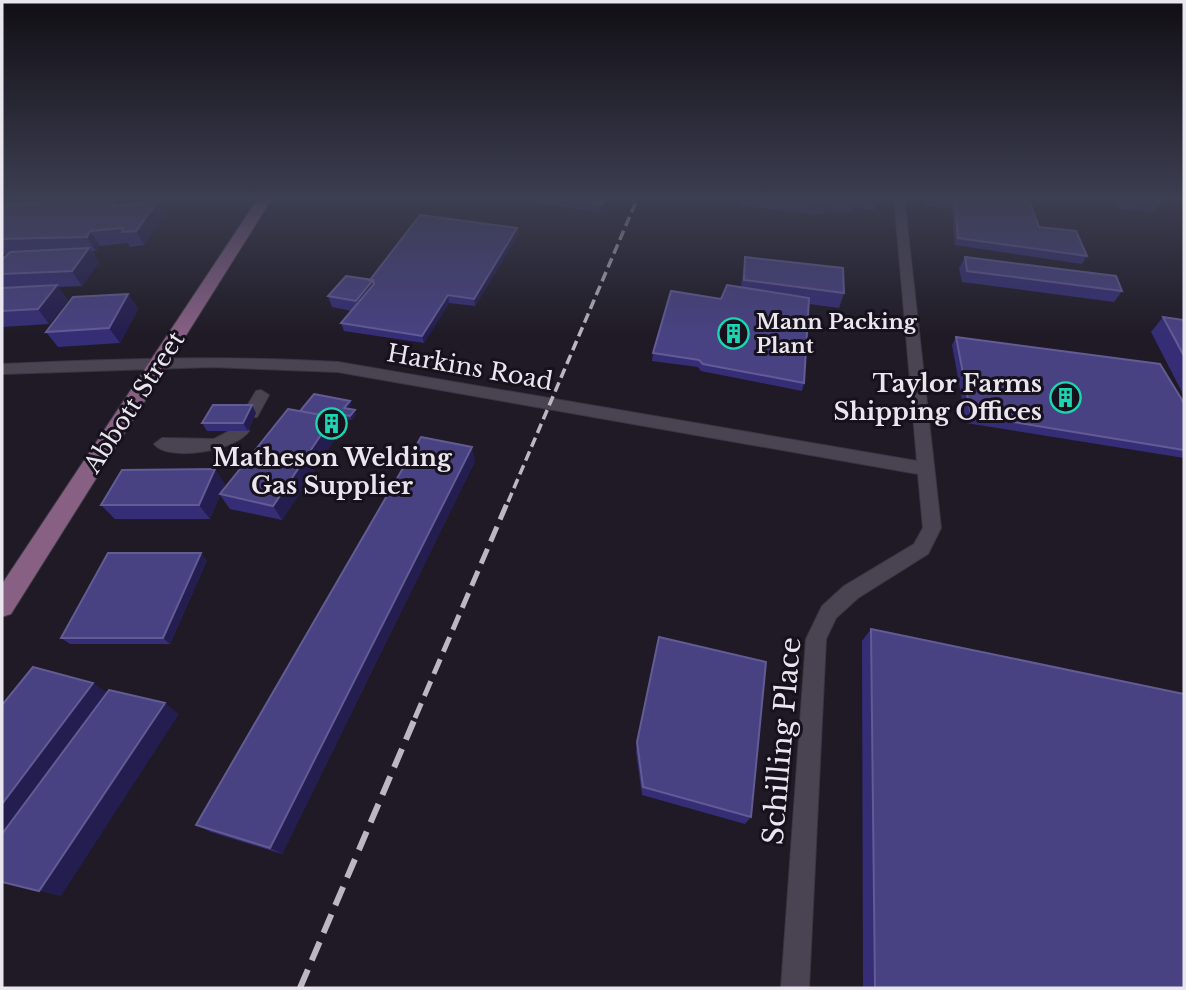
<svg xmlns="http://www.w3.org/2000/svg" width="1186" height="990" font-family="'Libre Baskerville',serif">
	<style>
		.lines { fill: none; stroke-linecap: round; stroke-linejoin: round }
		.minor-casing { stroke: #3a363f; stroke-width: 2 }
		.major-casing { stroke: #3a363f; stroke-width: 2 }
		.minor { fill: #4a4452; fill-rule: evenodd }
		.major { fill: #876084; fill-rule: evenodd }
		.rail-far2 { stroke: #bcb8c1; stroke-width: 3.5; stroke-dasharray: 10 5; stroke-linecap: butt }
		.rail-far1 { stroke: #bcb8c1; stroke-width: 5; stroke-dasharray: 16 8; stroke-linecap: butt }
		.rail { stroke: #bcb8c1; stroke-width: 6; stroke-dasharray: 20 10; stroke-linecap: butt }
		.wall { fill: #352e76 }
		.shaded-wall { fill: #241e50 }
		.building { fill: #484283; stroke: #625b94; stroke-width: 2 }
		.labels { text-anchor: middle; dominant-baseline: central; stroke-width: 6; stroke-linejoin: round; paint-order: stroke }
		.far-poi-label { font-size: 21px; font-weight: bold; fill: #eae6ee; stroke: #16111c; text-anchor: start }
		.street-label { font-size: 24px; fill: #eae6ee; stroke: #16111c }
		.poi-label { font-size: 24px; font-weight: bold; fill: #eae6ee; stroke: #16111c; text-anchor: end }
		.near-street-label { font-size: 28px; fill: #eae6ee; stroke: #16111c }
	</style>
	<rect width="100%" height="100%" fill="#1f1a25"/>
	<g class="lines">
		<defs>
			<path id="minor" d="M894 197H904L941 528 928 554 858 598 836 618 826 639 809 988H781L806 639 822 606 844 586 914 544 923 528 918 474 338 372 212 367 2 374V364C114 359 226 355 338 362L917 461Z
				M261 390 269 395 257 417H245L243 413 256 391Z
				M241 425 247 427 249 431C236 451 167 462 154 444L162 438 214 439Z"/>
			<path id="major" d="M259 197H273L11 614 2 617V584Z"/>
		</defs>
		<use href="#minor" class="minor-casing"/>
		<use href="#major" class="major-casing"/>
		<use href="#minor" class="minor"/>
		<use href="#major" class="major"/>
		<path class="rail-far2" d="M508 502 638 197"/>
		<path class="rail-far1" d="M415 718 508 501"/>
		<path class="rail" d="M300 988 416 716"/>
	</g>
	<path class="wall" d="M516 197H608L601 212 526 202V198Z
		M740 197H880L875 210 852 207 850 213 828 211 827 202 824 215 738 206Z
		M925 197H1028L1039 227 1087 256 1082 264 955 245 952 209 926 206Z
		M1111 197H1158L1161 201 1154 212 1119 209Z
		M158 201 166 215 144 245 130 247 128 243 100 246 96 251H92L99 262 82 286 58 287 68 300 49 324 2 327V260L7 254H2V207L117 205Z
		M517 228 518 235 475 306 449 303 424 343 344 331 341 323 352 311 332 307 328 296 370 280Z
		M745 257 844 293 839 308 809 304 804 383 802 391 701 371 698 367 652 361 653 353 721 299 741 288 743 272Z
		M965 257 1122 291 1114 302 962 282 959 268Z
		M128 294 138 309 120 343 58 347 46 332Z
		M1163 317 1184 320V396L1151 332Z
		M956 337 1184 403V458L966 423 952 345Z
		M350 401 351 405 348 409 356 414 352 420 347 419 339 430 340 431 282 520 230 509 220 495 210 519H115L101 505 225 484 221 494 300 411Z
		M256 413 248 431H207L202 423Z
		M475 461 282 854 211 832 196 825Z
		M207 560 170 644H70L61 638Z
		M871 629 1184 988H863L862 641Z
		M637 742 751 817 745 824 642 795 636 752Z"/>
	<path class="shaded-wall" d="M605 197H608L601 212V205Z
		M158 201 166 215 144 245 136 231Z
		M517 228 518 235 475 306 474 299Z
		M90 231 100 246 96 251 87 237Z
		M89 248 99 262 82 286 72 271Z
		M373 280 376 291 359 312 356 301Z
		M57 285 68 300 49 324 38 309Z
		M128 294 138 309 120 343 109 328Z
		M448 295 449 303 424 343 422 336Z
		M350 401 351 405 345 412 344 408Z
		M252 405 256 413 248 431 243 423Z
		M355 410 356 414 352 420 350 416Z
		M345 415 347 419 339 430 340 431 282 520 273 506 333 417Z
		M472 447 475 461 282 854 270 848Z
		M215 469 225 484 210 519 199 505Z
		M201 553 207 560 170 644 163 638Z
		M93 683 110 694 2 842V804Z
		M165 703 179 714 61 896 39 891Z"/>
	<path class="building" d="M541 197H605L601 205Z
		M790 197H828V201Z
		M835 197H855V199Z
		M929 197H1028L1039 227 1076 231 1087 256 958 238 955 202 929 199Z
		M1125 197H1158L1161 201 1126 198Z
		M115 200 111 206 158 201 136 231 122 232 123 228 90 231 87 237 2 239V207L5 204Z
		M420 215 517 228 474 299 448 295 422 336 341 323 374 284 373 280H370Z
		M89 248 72 271 2 274V260L10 252Z
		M745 257 843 268 844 293 744 280Z
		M965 257 1116 276 1122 291 967 271Z
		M346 276 373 280 356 301 328 296Z
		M57 285 38 309 2 311V288Z
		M727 285 809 298 804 383 703 364 699 360 653 353 671 291 721 299Z
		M128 294 109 328 46 332 73 297Z
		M1163 317 1184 320V356Z
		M956 337 1160 364 1184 403V450L971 415Z
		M314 394 350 401 344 408 355 410 350 416 345 415 337 426 333 417 323 415 324 413 341 414 323 411 321 415 300 411Z
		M213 405H252L243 423H202Z
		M288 409 333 417 273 506 220 494Z
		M421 437 472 447 270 848 196 825Z
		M215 469 199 505H101L122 470Z
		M108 553H201L163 638H61Z
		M871 629 1184 694V988H875Z
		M659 637 766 662 751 817 643 787 637 742Z
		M33 667 93 683 2 804V705Z
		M109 690 165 703 39 891 2 882V834Z"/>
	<linearGradient id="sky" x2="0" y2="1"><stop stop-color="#110e14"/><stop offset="0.59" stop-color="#3c3e51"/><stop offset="1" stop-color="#3c3e51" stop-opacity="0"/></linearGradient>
	<rect width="1186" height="336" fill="url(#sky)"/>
	<defs>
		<symbol id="building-ring" viewBox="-11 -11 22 22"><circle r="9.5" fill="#16111c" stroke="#1ed5b1" stroke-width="1.5"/><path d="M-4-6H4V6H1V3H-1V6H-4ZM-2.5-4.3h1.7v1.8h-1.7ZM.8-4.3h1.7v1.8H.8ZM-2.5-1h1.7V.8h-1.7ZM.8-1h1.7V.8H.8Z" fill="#1ed5b1"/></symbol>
	</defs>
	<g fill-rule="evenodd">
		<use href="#building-ring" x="716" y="316" width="35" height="35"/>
		<use href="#building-ring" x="1048" y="380" width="35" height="35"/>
		<use href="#building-ring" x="314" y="406" width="35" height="35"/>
	</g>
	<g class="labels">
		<g class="far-poi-label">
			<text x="756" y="322">Mann Packing<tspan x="756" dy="24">Plant</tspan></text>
		</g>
		<g class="street-label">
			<text transform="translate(470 367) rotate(10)">Harkins Road</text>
			<text transform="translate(134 402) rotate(-57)">Abbott Street</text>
		</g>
		<g class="poi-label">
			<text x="1042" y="383">Taylor Farms<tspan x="1042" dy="28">Shipping Offices</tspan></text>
			<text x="332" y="457" text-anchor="middle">Matheson Welding<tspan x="332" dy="28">Gas Supplier</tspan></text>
		</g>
		<g class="near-street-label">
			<text transform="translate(782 741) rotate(-85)">Schilling Place</text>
		</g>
	</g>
	<rect width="1186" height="990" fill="none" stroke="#eae6ee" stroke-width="7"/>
</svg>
